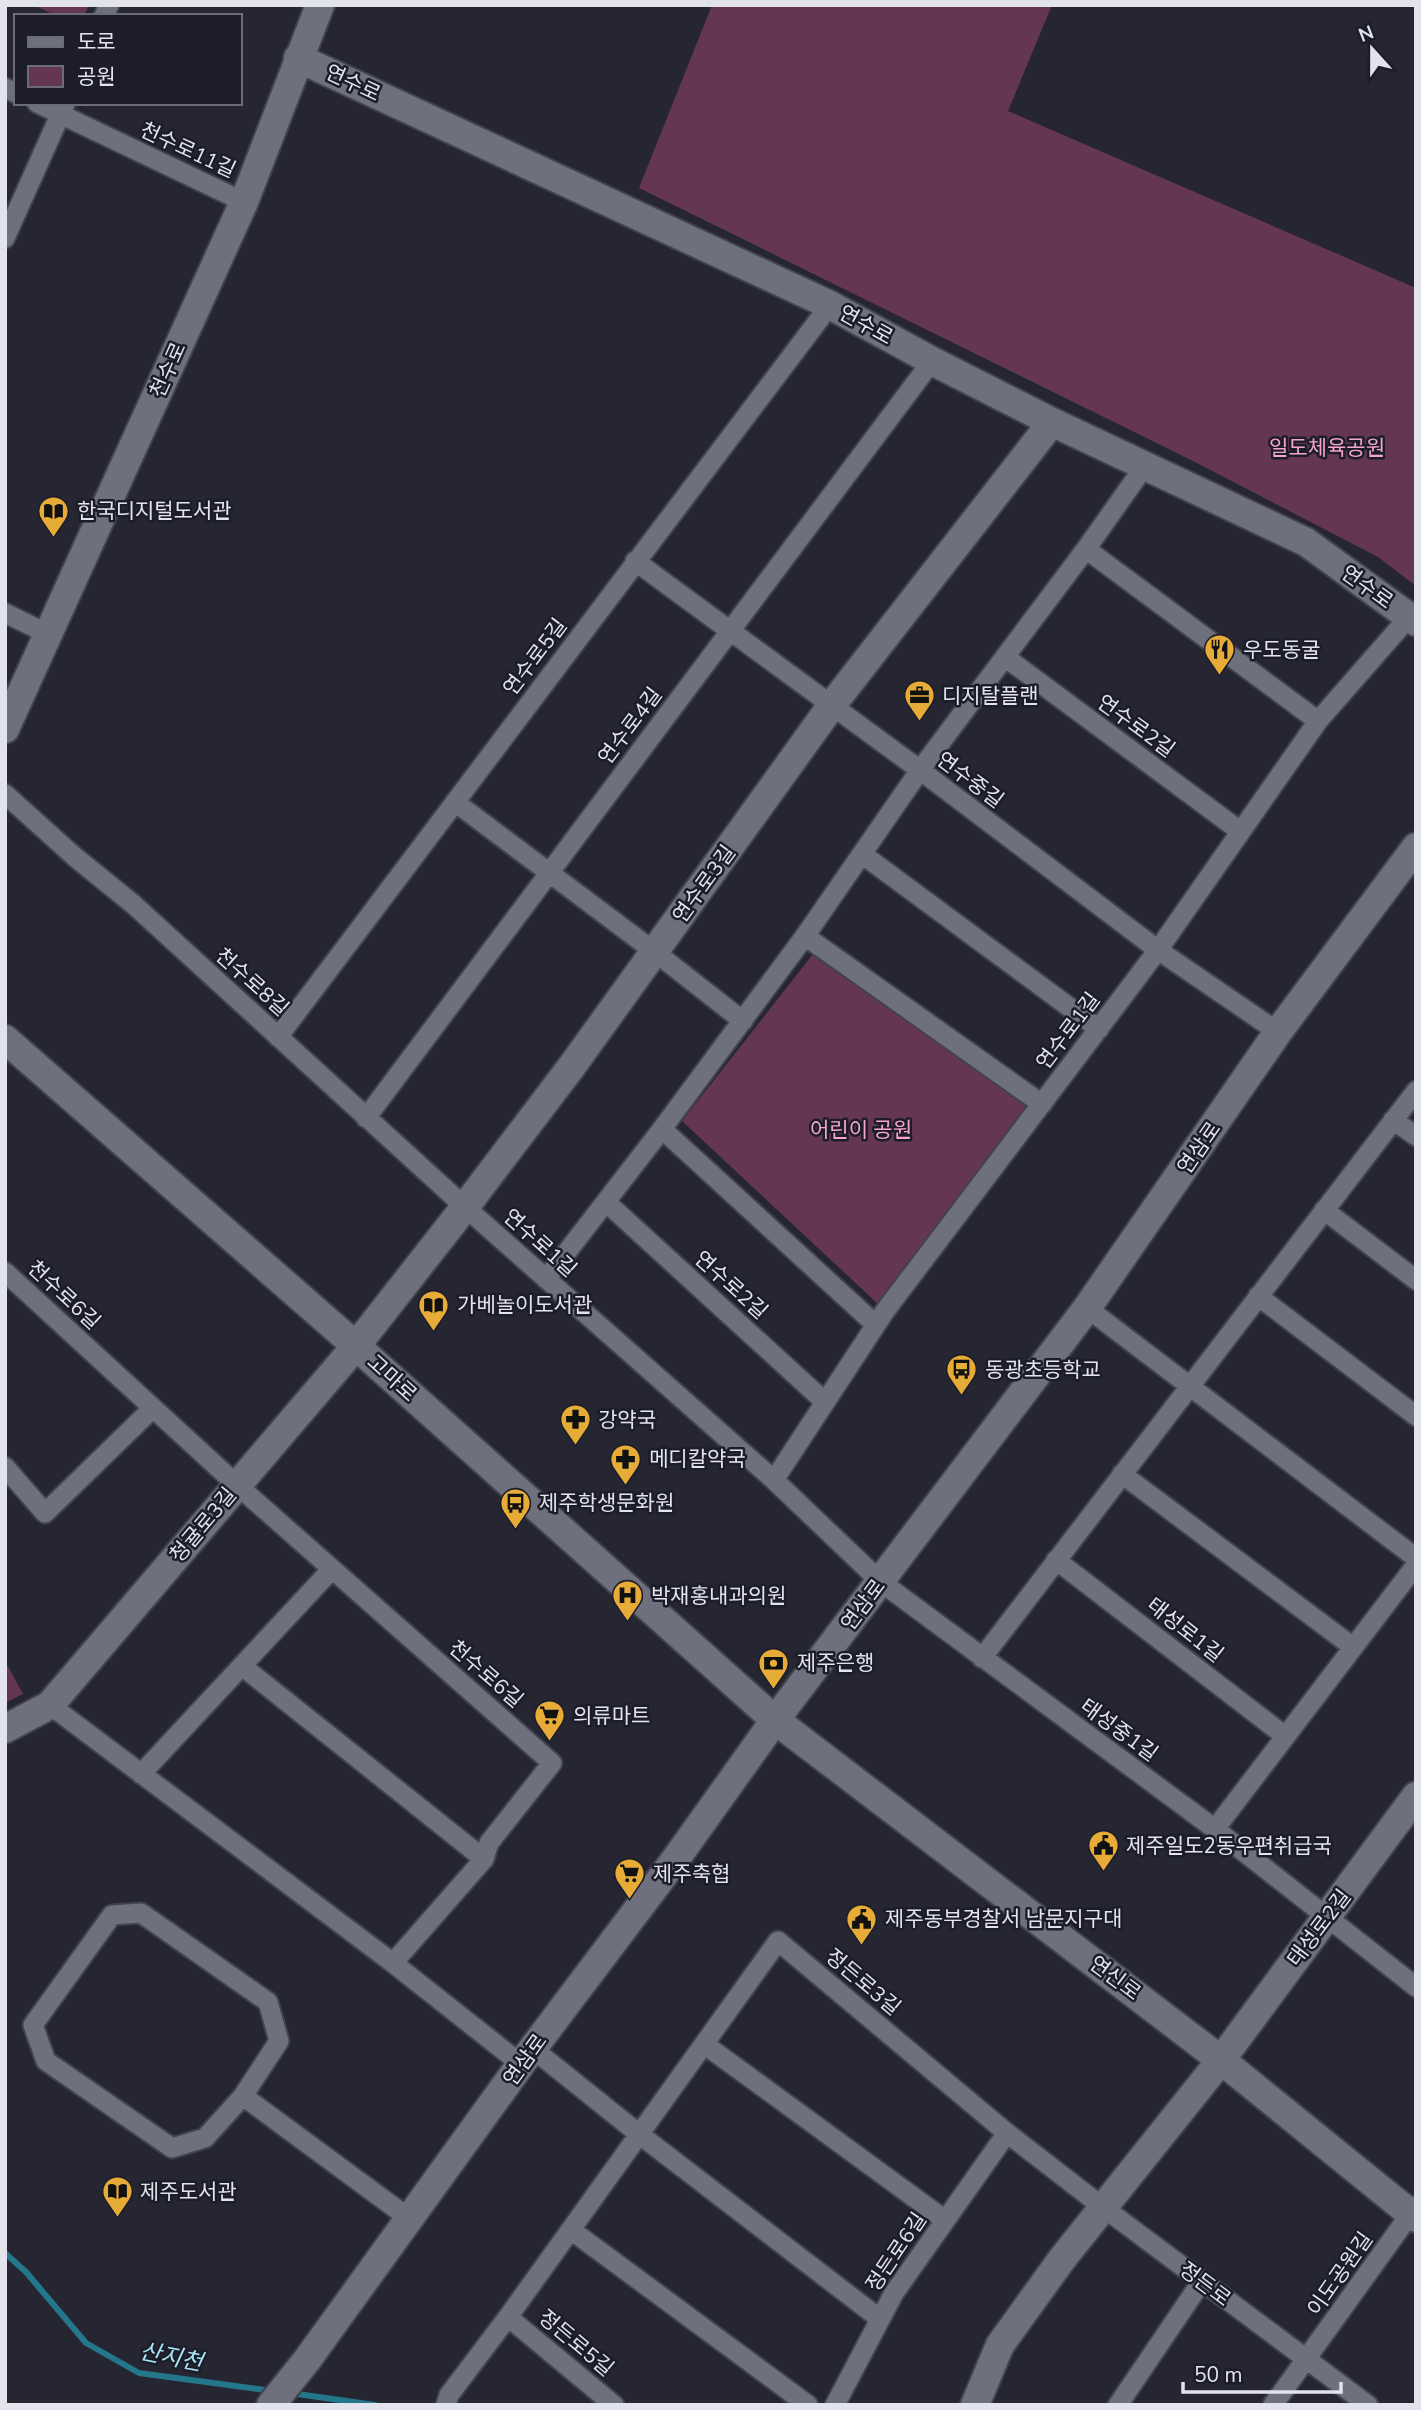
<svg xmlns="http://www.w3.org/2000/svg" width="1421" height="2410" font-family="'Nunito Sans','Noto Sans KR',sans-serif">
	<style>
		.green { fill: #653652 }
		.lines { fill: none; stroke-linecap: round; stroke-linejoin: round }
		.stream { stroke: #24778b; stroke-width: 6 }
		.street-casing { stroke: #41424c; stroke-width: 23 }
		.secondary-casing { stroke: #41424c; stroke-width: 32 }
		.street { stroke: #6e707e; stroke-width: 19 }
		.secondary { stroke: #6e707e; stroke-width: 28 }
		.labels { text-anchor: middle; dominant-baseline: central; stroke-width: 5; stroke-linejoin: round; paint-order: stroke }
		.street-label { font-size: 21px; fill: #e2e3ec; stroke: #1c1d28 }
		.park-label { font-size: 21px; fill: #f5a3d1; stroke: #1c1d28 }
		.poi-label { font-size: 21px; fill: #e2e3ec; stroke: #1c1d28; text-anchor: start }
		.water-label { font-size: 23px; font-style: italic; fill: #a6e5f7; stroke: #1c1d28 }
	</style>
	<rect width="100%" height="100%" fill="#252632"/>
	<path class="green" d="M34 5H89L84 16H56Z
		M712 5H1052L1008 111 1416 288V586L1378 557 1191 460 639 188Z
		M813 954 1027 1106 878 1304 682 1121Z
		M5 1661 23 1694 5 1703Z"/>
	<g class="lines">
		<path class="stream" d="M5 2253 26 2272 86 2343 139 2373 273 2391
			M290 2393 375 2405"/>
		<defs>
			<path id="street" d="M104 16 109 5
				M5 88 16 93
				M37 103 244 202
				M5 238 65 104
				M1086 549 1318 721
				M635 561 920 770 1158 950 1278 1032
				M5 613 48 634
				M1005 657 1240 831
				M5 794 75 857 133 904 465 1207 774 1480 881 1582 1215 1829 1416 1987
				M455 802 655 952 743 1021
				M862 854 1099 1029
				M805 936 920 770 1086 549 1144 467
				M278 1037 830 305
				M366 1118 932 361
				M1393 1120 1416 1136
				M662 1129 876 1325
				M606 1202 825 1402
				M1324 1210 1416 1280
				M5 1272 237 1485 552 1763 489 1843 484 1859 393 1963
				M546 1279 662 1129 805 936 1042 1104
				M1258 1296 1416 1416
				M1087 1308 1416 1558
				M5 1467 45 1513 153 1408
				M1122 1474 1353 1647
				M774 1480 885 1311 1158 950 1318 721 1409 617
				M1056 1560 1285 1736
				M982 1658 1416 1091
				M242 1666 484 1859
				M50 1705 393 1963 521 2064
				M141 1774 332 1569
				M1215 1829 1416 1565
				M704 2044 945 2220
				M533 2049 639 2134 880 2319
				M243 2096 205 2138 172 2148 46 2061 33 2025 112 1915 141 1913 268 2002 279 2041 243 2096 410 2219
				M571 2230 808 2405
				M508 2317 614 2405
				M446 2405 449 2395 508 2317 778 1941 1007 2133 1104 2208 1368 2405
				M835 2405 894 2293 1007 2133
				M1118 2405 1202 2281
				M1273 2405 1416 2206"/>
			<path id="secondary" d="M298 58 830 305 932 361 1052 422 1306 542 1416 622
				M5 729 244 202 320 5
				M5 1039 356 1346 775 1720 1221 2060 1416 2218
				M5 1729 50 1705 356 1346 465 1207 572 1066 832 705 1052 422
				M271 2405 307 2360 521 2064 675 1860 775 1720 1087 1308 1278 1032 1416 847
				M975 2405 1000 2345 1062 2259 1221 2060 1416 1796"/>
		</defs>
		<use href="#street" class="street-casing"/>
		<use href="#secondary" class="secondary-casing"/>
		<use href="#street" class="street"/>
		<use href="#secondary" class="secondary"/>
	</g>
	<defs>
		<symbol id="library-pin" viewBox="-11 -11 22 30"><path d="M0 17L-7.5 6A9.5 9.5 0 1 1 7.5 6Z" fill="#e7ac37" stroke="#1c1d28"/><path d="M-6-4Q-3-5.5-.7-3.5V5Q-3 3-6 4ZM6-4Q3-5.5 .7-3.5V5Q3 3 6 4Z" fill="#111"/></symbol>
		<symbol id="restaurant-pin" viewBox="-11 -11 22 30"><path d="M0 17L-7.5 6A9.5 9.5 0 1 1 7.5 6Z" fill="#e7ac37" stroke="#1c1d28"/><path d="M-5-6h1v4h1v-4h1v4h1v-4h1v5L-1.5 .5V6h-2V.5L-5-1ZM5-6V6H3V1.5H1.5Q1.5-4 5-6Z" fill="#111"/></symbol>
		<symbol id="office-pin" viewBox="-11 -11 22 30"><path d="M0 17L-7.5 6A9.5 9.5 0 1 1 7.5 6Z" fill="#e7ac37" stroke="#1c1d28"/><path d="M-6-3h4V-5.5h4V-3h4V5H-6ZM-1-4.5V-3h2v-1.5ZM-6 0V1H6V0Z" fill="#111"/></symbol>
		<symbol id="bus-pin" viewBox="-11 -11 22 30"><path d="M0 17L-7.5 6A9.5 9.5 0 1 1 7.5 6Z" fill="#e7ac37" stroke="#1c1d28"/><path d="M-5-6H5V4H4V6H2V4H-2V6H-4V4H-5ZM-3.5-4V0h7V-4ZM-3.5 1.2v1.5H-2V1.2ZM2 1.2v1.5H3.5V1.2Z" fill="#111"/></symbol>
		<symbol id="pharmacy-pin" viewBox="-11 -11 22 30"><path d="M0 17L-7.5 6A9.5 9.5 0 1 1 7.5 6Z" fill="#e7ac37" stroke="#1c1d28"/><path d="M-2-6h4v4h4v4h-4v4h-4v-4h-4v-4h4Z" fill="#111"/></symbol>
		<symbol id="hospital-pin" viewBox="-11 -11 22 30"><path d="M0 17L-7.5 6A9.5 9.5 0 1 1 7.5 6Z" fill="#e7ac37" stroke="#1c1d28"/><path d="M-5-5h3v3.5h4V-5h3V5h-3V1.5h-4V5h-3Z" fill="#111"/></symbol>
		<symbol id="bank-pin" viewBox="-11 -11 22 30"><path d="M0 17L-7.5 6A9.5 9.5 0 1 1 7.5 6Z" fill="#e7ac37" stroke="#1c1d28"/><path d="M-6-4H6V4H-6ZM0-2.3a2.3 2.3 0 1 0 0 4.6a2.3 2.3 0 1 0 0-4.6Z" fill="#111"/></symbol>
		<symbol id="supermarket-pin" viewBox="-11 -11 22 30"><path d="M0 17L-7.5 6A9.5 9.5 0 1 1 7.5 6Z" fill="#e7ac37" stroke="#1c1d28"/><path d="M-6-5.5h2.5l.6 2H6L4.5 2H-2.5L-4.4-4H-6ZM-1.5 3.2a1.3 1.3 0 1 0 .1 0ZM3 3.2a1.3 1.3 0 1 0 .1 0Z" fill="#111"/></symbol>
		<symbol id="civic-pin" viewBox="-11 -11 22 30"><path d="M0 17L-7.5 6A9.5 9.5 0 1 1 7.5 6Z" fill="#e7ac37" stroke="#1c1d28"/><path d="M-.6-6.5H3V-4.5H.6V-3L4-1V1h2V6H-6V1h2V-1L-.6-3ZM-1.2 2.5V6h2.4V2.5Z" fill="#111"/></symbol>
	</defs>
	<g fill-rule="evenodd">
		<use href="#library-pin" x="36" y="494" width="35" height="47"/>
		<use href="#restaurant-pin" x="1202" y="632" width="35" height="47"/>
		<use href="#office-pin" x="902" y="678" width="35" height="47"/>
		<use href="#library-pin" x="416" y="1288" width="35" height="47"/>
		<use href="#bus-pin" x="944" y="1352" width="35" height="47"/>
		<use href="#pharmacy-pin" x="558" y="1402" width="35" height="47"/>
		<use href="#pharmacy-pin" x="608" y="1442" width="35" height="47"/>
		<use href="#bus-pin" x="498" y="1486" width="35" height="47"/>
		<use href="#hospital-pin" x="610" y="1578" width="35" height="47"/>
		<use href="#bank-pin" x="756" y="1646" width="35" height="47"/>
		<use href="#supermarket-pin" x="532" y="1698" width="35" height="47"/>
		<use href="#civic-pin" x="1086" y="1828" width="35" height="47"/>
		<use href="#supermarket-pin" x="612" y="1856" width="35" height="47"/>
		<use href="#civic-pin" x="844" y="1902" width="35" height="47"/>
		<use href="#library-pin" x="100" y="2174" width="35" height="47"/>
	</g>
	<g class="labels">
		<g class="street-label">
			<text transform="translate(353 83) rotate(25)">연수로</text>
			<text transform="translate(188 150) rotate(25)">천수로11길</text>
			<text transform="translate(866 325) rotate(29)">연수로</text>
			<text transform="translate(168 370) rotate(-66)">천수로</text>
			<text transform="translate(1367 587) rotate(36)">연수로</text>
			<text transform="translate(535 657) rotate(-53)">연수로5길</text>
			<text transform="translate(630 726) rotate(-53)">연수로4길</text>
			<text transform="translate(1136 726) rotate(36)">연수로2길</text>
			<text transform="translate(970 780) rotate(37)">연수중길</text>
			<text transform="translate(704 884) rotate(-54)">연수로3길</text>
			<text transform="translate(252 982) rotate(42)">천수로8길</text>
			<text transform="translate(1068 1031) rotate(-53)">연수로1길</text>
			<text transform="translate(1199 1148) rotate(-55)">연삼로</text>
			<text transform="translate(540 1243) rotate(42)">연수로1길</text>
			<text transform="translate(731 1285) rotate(42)">연수로2길</text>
			<text transform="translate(64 1295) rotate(43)">천수로6길</text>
			<text transform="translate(392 1378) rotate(42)">고마로</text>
			<text transform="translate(203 1525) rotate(-50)">청귤로3길</text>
			<text transform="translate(863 1605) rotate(-53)">연삼로</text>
			<text transform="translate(1185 1630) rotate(38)">태성로1길</text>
			<text transform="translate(486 1674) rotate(41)">천수로6길</text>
			<text transform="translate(1119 1730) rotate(36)">태성중1길</text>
			<text transform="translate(1319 1928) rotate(-53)">태성로2길</text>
			<text transform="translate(1115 1978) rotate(37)">연신로</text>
			<text transform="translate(863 1982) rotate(40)">정든로3길</text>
			<text transform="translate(525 2060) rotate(-54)">연삼로</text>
			<text transform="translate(896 2252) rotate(-56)">정든로6길</text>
			<text transform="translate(1340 2274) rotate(-55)">이도공원길</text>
			<text transform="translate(1205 2284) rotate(37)">정든로</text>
			<text transform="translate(576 2343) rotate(40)">정든로5길</text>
		</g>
		<g class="park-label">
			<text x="1327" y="448">일도체육공원</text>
			<text x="861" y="1130">어린이 공원</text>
		</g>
		<g class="poi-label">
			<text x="77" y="511">한국디지털도서관</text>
			<text x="1243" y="650">우도동굴</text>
			<text x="942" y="696">디지탈플랜</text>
			<text x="457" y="1305">가베놀이도서관</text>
			<text x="985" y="1370">동광초등학교</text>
			<text x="598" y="1420">강약국</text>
			<text x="649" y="1459">메디칼약국</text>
			<text x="539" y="1503">제주학생문화원</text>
			<text x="651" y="1596">박재홍내과의원</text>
			<text x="797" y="1663">제주은행</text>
			<text x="573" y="1716">의류마트</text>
			<text x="1126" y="1846">제주일도2동우편취급국</text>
			<text x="653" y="1874">제주축협</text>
			<text x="885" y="1919">제주동부경찰서 남문지구대</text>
			<text x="140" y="2192">제주도서관</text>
		</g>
		<g class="water-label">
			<text transform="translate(171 2357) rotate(11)">산지천</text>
		</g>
	</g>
	<rect width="1421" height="2410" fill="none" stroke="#e2e3ec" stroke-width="14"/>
	<rect x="14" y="14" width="228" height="91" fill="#1c1d28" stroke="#6b6c76" stroke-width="2"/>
	<rect x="28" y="37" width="35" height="10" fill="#6e707e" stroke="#6b6c76" stroke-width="2"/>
	<text x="77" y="49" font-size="21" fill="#e2e3ec">도로</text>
	<rect x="28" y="66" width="35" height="21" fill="#653652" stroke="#6b6c76" stroke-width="2"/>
	<text x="77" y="84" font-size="21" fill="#e2e3ec">공원</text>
	<g transform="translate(1372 49) rotate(339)" stroke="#1c1d28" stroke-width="5" paint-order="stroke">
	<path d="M0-5L12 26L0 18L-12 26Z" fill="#e2e3ec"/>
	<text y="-10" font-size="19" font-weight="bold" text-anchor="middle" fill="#e2e3ec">N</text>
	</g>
	<path d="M1183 2382v10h158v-10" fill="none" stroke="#e2e3ec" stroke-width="3.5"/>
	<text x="1194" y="2382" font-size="21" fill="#e2e3ec" stroke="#1c1d28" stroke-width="5" paint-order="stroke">50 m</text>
</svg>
